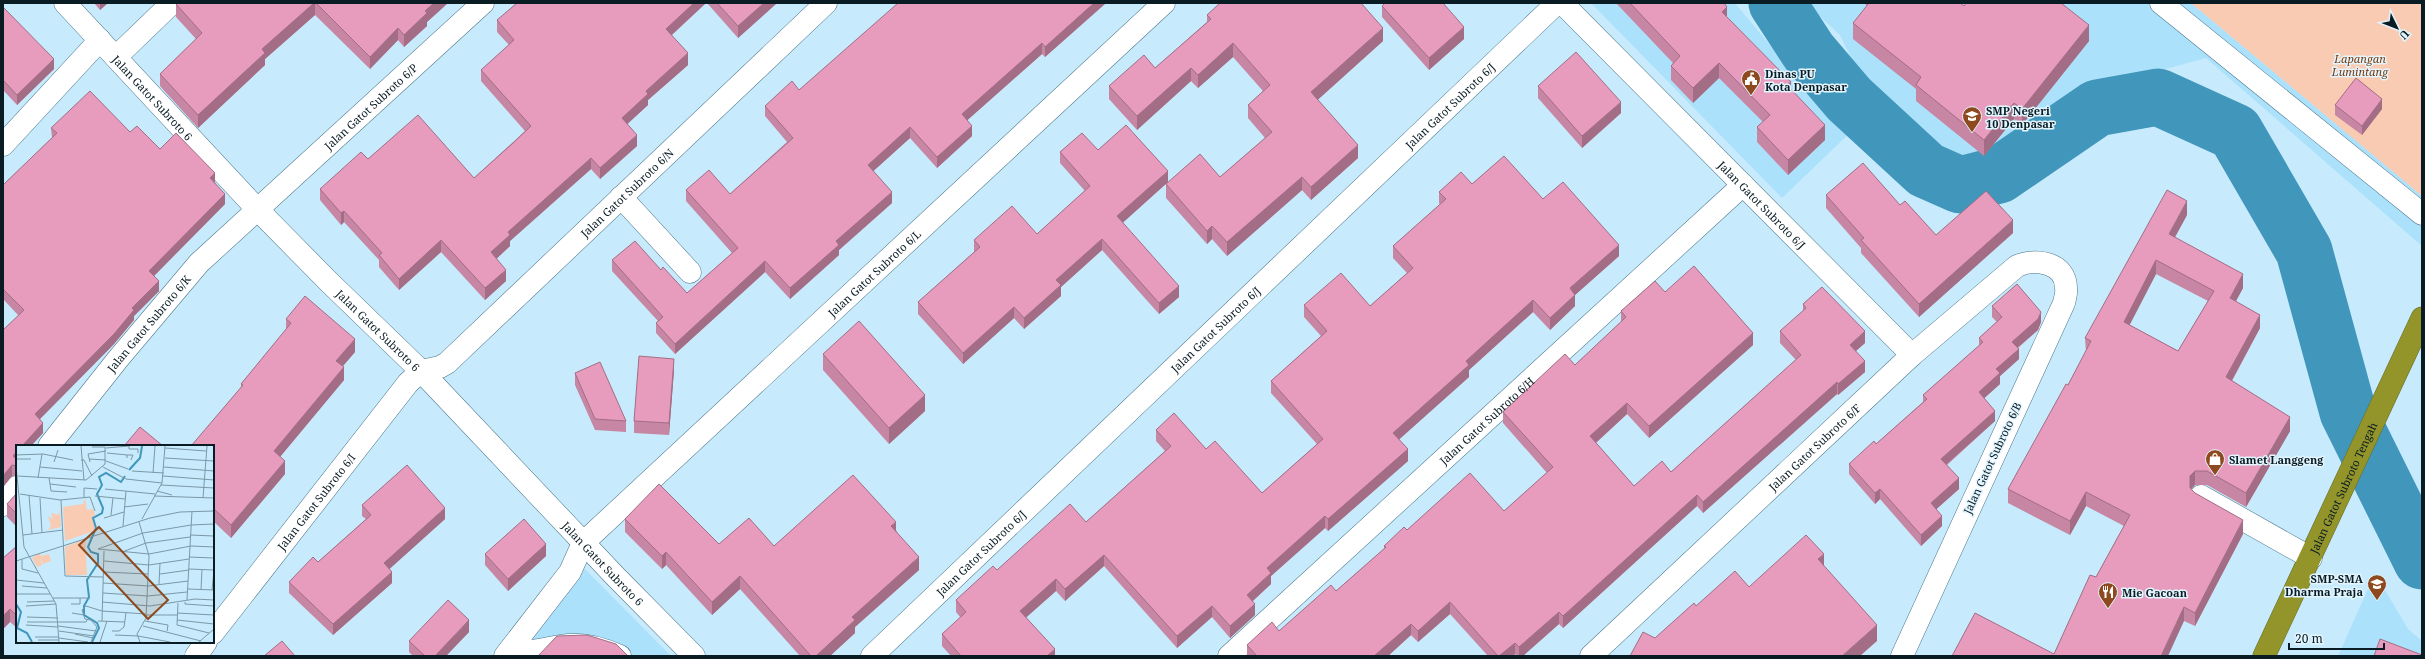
<svg xmlns="http://www.w3.org/2000/svg" width="2425" height="659" font-family="'Noto Serif',serif">
	<style>
		.built { fill: #ace1fc }
		.green { fill: #f9cbb2 }
		.lines { fill: none; stroke-linecap: round; stroke-linejoin: round }
		.river { stroke: #4196bb; stroke-width: 57 }
		.minor-casing { stroke: #4c768a; stroke-width: 23 }
		.highway-casing { stroke: #636a28; stroke-width: 23 }
		.minor { stroke: #fff; stroke-width: 22 }
		.highway { stroke: #93952b; stroke-width: 22 }
		.wall { fill: #c786a3; fill-rule: evenodd }
		.shaded-wall { fill: #a26d85 }
		.building { fill: #e79cbe; stroke: #a26d85; fill-rule: evenodd }
		.labels { text-anchor: middle; dominant-baseline: central; stroke-width: 3; stroke-linejoin: round; paint-order: stroke }
		.park-label { font-size: 11px; font-style: italic; fill: #77380b; stroke: #e3f5fe }
		.poi-label { font-size: 11px; font-weight: bold; fill: #091b23; stroke: #e3f5fe; text-anchor: start }
		.street-label { font-size: 11px; fill: #091b23; stroke: #e3f5fe }
		.inset-river { fill: none; stroke: #4196bb; stroke-width: 2 }
		.inset-road { fill: none; stroke: #7b98a6; stroke-width: 1 }
		.view { fill: #8e4a1e; fill-opacity: 0.15; stroke: #8e4a1e; stroke-width: 2 }
		.inset-edge { fill: none; stroke: #091b23; stroke-width: 2 }
	</style>
	<rect width="100%" height="100%" fill="#c7ebfd"/>
	<path class="built" d="M1591 3H1735L1785 63 1854 129 1782 198Z
		M1805 3H2191L2422 196V246L2206 58 2166 69 2089 101 2009 149 1980 161 1947 158 1896 124 1867 90 1840 35Z
		M583 567 671 656H518Z
		M2375 573 2408 629 2422 641V656H2338Z"/>
	<path class="green" d="M2191 3H2422V196Z"/>
	<g class="lines">
		<path class="river" d="M1777 3 1809 52 1849 99 1926 170 1960 185 1999 175 2097 108 2158 97 2235 132 2304 251 2348 412 2422 561"/>
		<defs>
			<g id="minor">
				<path id="s1" d="M65 3 257 209 329 282 421 371 615 576 694 656"/>
				<path id="s2" d="M1562 3 1912 355"/>
				<path d="M2161 3 2422 214"/>
				<path d="M116 57 172 3"/>
				<path d="M3 145 100 40"/>
				<path d="M621 197 690 272"/>
				<path id="s3" d="M49 446 118 359 199 263 483 3"/>
				<path d="M2201 496 2311 558"/>
				<path d="M3 505 17 487"/>
				<path id="s4" d="M213 633 408 383 421 371 440 367 447 363 826 3"/>
				<path d="M510 650C534 654 546 647 569 645 586 644 604 649 620 656"/>
				<path d="M196 656 206 642"/>
				<path id="s5" d="M505 656 570 572 583 543 1164 3"/>
				<path id="s6" d="M872 656 1557 3"/>
				<path id="s7" d="M1229 656 1743 185"/>
				<path id="s8" d="M1591 656 1912 355 2017 266C2035 258 2066 262 2066 288 2067 293 2065 298 2064 303L1902 656"/>
			</g>
			<g id="highway">
				<path id="s9" d="M2264 656 2422 318"/>
			</g>
		</defs>
		<use href="#minor" class="minor-casing"/>
		<use href="#highway" class="highway-casing"/>
		<use href="#minor" class="minor"/>
		<use href="#highway" class="highway"/>
	</g>
	<path class="wall" d="M94 3H108L100 10Z
		M218 3H448L427 22V26L404 47 398 40 370 69 315 15 265 59V65L198 128 160 86V74L196 39 176 17V4H217Z
		M517 3H706L672 35 688 65 648 100V105L627 124 637 146 600 179 591 169 510 241V246L496 259 506 281 485 300 441 252 399 290 379 267V260L344 222 341 225 320 200V189L368 159 474 178 525 131 481 81V70L509 45 497 32V20Z
		M707 3H777L738 38Z
		M1106 3 1045 57 1042 54 967 120 972 136 937 168 910 138 873 171 892 203 839 250V255L790 299 765 272 675 354 656 333V323L658 321 612 271V260L661 270 687 293 732 253 686 201V190L730 194 787 142 765 116V106L799 90Z
		M1616 3H1724L1727 17 1791 89 1825 140 1788 175 1757 142V127L1763 122 1719 78 1693 103 1671 80V66L1673 63Z
		M1864 3H1960L1964 6 2089 41 2022 125 2014 119 1984 156 1916 101V89L1853 39V23L1867 6Z
		M1382 6 1464 39 1429 70 1382 17Z
		M3 7 54 69 17 105 3 90Z
		M1207 15 1383 41 1317 100 1358 158 1311 200 1302 190 1227 256 1212 239 1207 244 1166 198V184L1220 177 1265 138 1248 118V105L1263 91 1233 57 1198 88 1191 81 1137 130 1109 99V86L1155 68 1207 22Z
		M1538 86 1621 113 1582 148 1538 98Z
		M2335 105 2382 109 2362 135 2335 115Z
		M51 128 130 132 160 149 215 182 225 204 154 276 159 291 134 316V320L114 344 40 419 43 433 31 446H17V476H12L3 487 18 315 3 299V185L52 138Z
		M1098 150 1168 182 1122 223 1179 297 1159 314 1102 250 1061 287V296L1024 329 1014 318 963 364 918 314V302L974 252V240L1037 234 1085 191 1060 163V152Z
		M1472 184 1543 199 1619 256 1575 295V306L1550 330 1533 312 1469 370V377L1399 439 1408 461 1328 531 1325 528 1271 576V584L1253 601 1255 615 1230 638 1212 617 1177 648 1104 566 1065 601 1056 591 1026 617 1055 656H951L942 646V634L961 618 956 612V600L997 570 1086 522 1165 451 1156 441V430L1206 449 1262 493 1317 444 1271 393V381L1321 336 1304 317V305L1370 306 1407 273 1393 258V246L1440 204 1439 203V192Z
		M1826 195 1900 205 1936 235 2013 233 1919 317 1861 253V248L1826 208Z
		M2187 215 2175 237 2243 288 2236 301 2260 328 2232 381 2290 431 2246 507 2207 485H2195L2191 489 2243 534 2195 626 2184 621 2054 654 2096 577 2124 526 2086 506 2070 535 2008 503V489L2068 385 2086 352 2085 338ZM2156 274 2208 301 2178 351 2129 325Z
		M1665 292 1753 345 1649 438 1627 414 1596 443 1634 486 1671 472 1796 360 1780 343V331L1803 311V304L1865 343 1856 351 1865 372 1838 395 1837 394 1703 513 1697 506 1563 628 1559 624 1523 656H1517L1515 654 1513 656H1488L1450 614 1418 642 1411 635 1388 656H1247V645L1279 631 1336 591 1384 549V546L1407 530 1504 511 1547 473 1503 423V412L1575 365 1621 322V311Z
		M1992 306 2041 322 2038 330 2018 348 2019 359 2000 376V384L1984 398 1995 421 1947 465 1959 489 1936 509 1942 526 1921 546 1880 499 1875 504 1849 474V464L1876 444 1923 402V395L1979 346V338L1997 322 1992 317Z
		M286 319 355 352 343 366 344 380 280 457 285 474 231 538 213 521V446L241 387V384L286 330Z
		M823 354 925 411 889 444 823 370Z
		M674 370 669 435 634 433V421Z
		M575 373 626 421V432L595 430 575 385Z
		M17 493V527L7 517V504Z
		M362 505 445 519 389 569 392 583 333 635 289 593V582L318 562 366 519 362 516Z
		M625 519 719 544 774 546 896 530 919 570 855 627V633L830 656H800L740 589 712 615 666 565 662 569 625 532Z
		M17 546V628L10 622 3 629V558Z
		M485 554 546 556 508 591 485 565Z
		M469 632 446 656H413L409 652V641Z"/>
	<path class="shaded-wall" d="M101 3H108L100 10V4Z
		M314 3H315V15L265 59V65L198 128V115L262 49Z
		M434 3H448L427 22V26L404 47V35L425 11Z
		M694 3H706L666 40V29Z
		M764 3H777L738 38V26Z
		M1094 3H1106L1045 57V47Z
		M1727 7V21L1722 12Z
		M2089 25V41L2022 125V109Z
		M1464 27V39L1429 70V58Z
		M398 28V40L370 69V57Z
		M1383 28V41L1311 106V92Z
		M1042 43V54L962 125V114Z
		M1233 43V57L1198 88V75Z
		M688 53V65L648 100V105L622 129V118L646 91Z
		M54 59V69L17 105V95Z
		M1719 63V78L1693 103V88Z
		M1191 68V81L1137 130V116Z
		M1791 82V96L1787 85Z
		M2382 99V109L2362 135V126Z
		M1621 102V113L1582 148V136Z
		M2014 103V119L1984 156V140Z
		M1825 125V140L1788 175V160Z
		M972 126V136L937 168V157Z
		M910 127V138L868 176V165Z
		M637 135V146L600 179V168Z
		M1358 145V158L1311 200V187Z
		M591 158V169L510 241V246L491 264V252L508 232Z
		M1168 171V182L1117 228V216Z
		M215 173V183L210 178Z
		M1302 177V190L1227 256V242Z
		M892 192V203L839 250V255L790 299V288L836 241Z
		M225 194V204L149 281V271Z
		M2187 201V215L2169 248V234Z
		M344 211V222L341 225V213Z
		M2013 220V233L1919 317V304Z
		M1212 226V239L1207 244V231Z
		M1102 239V250L1061 287V296L1024 329V318L1056 280Z
		M441 240V252L399 290V279Z
		M1619 245V256L1575 295V306L1550 330V318L1570 288Z
		M2156 260V274L2124 336V322Z
		M765 261V272L675 354V344Z
		M506 270V281L485 300V288Z
		M2243 274V288L2230 312V298Z
		M159 281V291L134 316V320L114 344 35 424V414L132 308Z
		M1179 286V297L1159 314V303Z
		M1533 300V312L1469 370V377L1393 445V433L1466 361Z
		M1014 307V318L963 364V353Z
		M2041 312V322L2038 330 2012 352V342Z
		M2260 315V328L2226 391V377Z
		M1865 331V343L1850 356V345Z
		M1753 333V345L1649 438V426Z
		M355 339V352L336 374V361Z
		M2019 349V359L2000 376V384L1979 403V392L1996 369Z
		M674 359V370L669 435V423Z
		M1865 361V372L1838 395V384Z
		M344 367V380L274 464V451Z
		M1837 382V394L1703 513V502Z
		M925 395V411L889 444V428Z
		M1627 403V414L1590 448V436Z
		M1995 411V421L1941 469V459Z
		M2290 417V431L2246 507V493Z
		M43 423V433L31 446H22Z
		M1408 449V461L1328 531V519Z
		M17 451V461L13 466V456Z
		M285 461V474L231 538V525Z
		M12 465V476L3 487V476Z
		M2195 471V485L2190 490V476Z
		M1959 478V489L1931 514V503Z
		M1880 489V499L1875 504V493Z
		M2086 492V506L2070 535V521Z
		M1697 495V506L1563 628V616Z
		M445 508V519L384 574V563Z
		M1325 516V528L1271 576V584L1247 606V595L1267 568Z
		M1942 516V526L1921 546V535Z
		M2243 520V534L2195 626V613Z
		M896 522V535L891 526Z
		M546 544V556L508 591V579Z
		M666 552V565L662 569V556Z
		M1824 554V571L1818 559Z
		M1104 555V566L1065 601V589Z
		M919 557V570L855 627V633L830 656H816L852 617Z
		M392 572V583L333 635V624Z
		M740 576V589L712 615V602Z
		M1056 579V591L1020 623V611Z
		M1450 602V614L1418 642V631Z
		M1255 604V615L1230 638V626Z
		M1212 606V617L1177 648V636Z
		M2184 607V621L2168 656H2161Z
		M10 609V622L3 629V616Z
		M1559 612V624L1523 656H1519V647Z
		M469 620V632L446 656H435Z
		M1411 624V635L1388 656H1374Z
		M1877 625V641L1860 656H1842Z
		M1515 643V654L1513 656H1499Z
		M1055 649V656H1047Z"/>
	<path class="building" d="M177 3H216L217 4 218 3H314L262 49 265 53 198 115 160 74 202 33 176 4Z
		M316 3H434L425 11 427 13 404 35 398 28 370 57Z
		M517 3H694L666 29 688 53 646 91 648 94 622 118 637 135 600 168 591 158 508 232 510 235 491 252 506 270 485 288 441 240 399 279 379 255 382 253 344 211 341 213 320 189 361 152 368 159 418 115 474 178 513 143 531 126 481 70 514 40 497 20Z
		M717 3H764L738 26Z
		M898 3H1094L1045 47 1042 43 962 114 972 126 937 157 910 127 868 165 892 192 836 241 839 245 790 288 765 261 675 344 656 323 663 317 612 260 635 241 661 270 663 267 687 293 738 248 686 190 709 170 730 194 793 138 765 106 792 81 799 90Z
		M1220 3H1361L1383 28 1311 92 1358 145 1311 187 1302 177 1227 242 1212 226 1207 231 1166 184 1200 154 1220 177 1272 132 1248 105 1270 85 1233 43 1198 75 1191 68 1137 116 1109 86 1144 55 1155 68 1211 19 1207 15Z
		M1385 3H1443L1464 27 1429 58 1382 6Z
		M1630 3H1724L1727 7 1722 12 1791 82 1787 85 1825 125 1788 160 1757 127 1770 115 1719 63 1693 88 1671 66 1680 56Z
		M1869 3H1960L1964 6 1966 3H2061L2089 25 2022 109 2014 103 1984 140 1916 85 1921 77 1853 23Z
		M3 7 54 59 17 95 3 80Z
		M1576 52 1621 102 1582 136 1538 86Z
		M2356 78 2382 99 2362 126 2335 105Z
		M90 91 130 132 137 126 160 149 176 133 215 173 210 178 225 194 149 271 159 281 132 308 134 310 114 334 35 414 43 423 22 446H17V451L13 456 17 460V466L12 465 3 476V330L24 310 3 289V185L57 133 51 128Z
		M1126 125 1168 171 1117 216 1179 286 1159 303 1102 239 1056 280 1061 285 1024 318 1014 307 963 353 918 302 980 247 974 240 1012 206 1037 234 1090 186 1060 152 1082 133 1098 150Z
		M1504 156 1543 199 1563 182 1619 245 1570 288 1575 295 1550 318 1533 300 1466 361 1469 365 1393 433 1408 449 1328 519 1325 516 1267 568 1271 573 1247 595 1255 604 1230 626 1212 606 1177 636 1104 555 1065 589 1056 579 1020 611 1055 649 1047 656H961L942 634 966 612 956 600 993 566 997 570 1070 504 1086 522 1171 446 1156 430 1174 413 1206 449 1215 441 1262 493 1323 439 1271 381 1327 331 1304 305 1341 273 1370 306 1413 268 1393 246 1446 199 1439 192 1461 172 1472 184Z
		M1863 163 1900 205 1905 201 1936 235 1986 191 2013 220 1919 304 1861 240 1864 238 1826 195Z
		M2167 190 2187 201 2169 234 2243 274 2230 298 2260 315 2226 377 2290 417 2246 493 2207 471H2195L2190 476V488L2195 493 2243 520 2195 613 2184 607 2161 656H1952L1975 613 2054 654 2090 575 2096 577 2130 515 2086 492 2070 521 2008 489 2066 384 2068 385 2091 341 2085 338ZM2156 260 2214 291 2178 351 2124 322Z
		M1694 266 1753 333 1649 426 1627 403 1590 436 1634 486 1662 461 1671 472 1801 355 1780 331 1806 308 1803 304 1822 287 1865 331 1850 345 1865 361 1838 384 1837 382 1703 502 1697 495 1563 616 1559 612 1519 647 1515 643 1499 656H1498L1450 602 1418 631 1411 624 1374 656H1257L1247 645 1272 622 1279 631 1331 585 1336 591 1386 547 1384 546 1404 527 1407 530 1470 473 1504 511 1553 467 1503 412 1565 354 1575 365 1626 317 1621 311 1655 281 1665 292Z
		M2017 284 2041 312 2038 319 2012 342 2019 349 1996 369 2000 373 1979 392 1995 411 1941 459 1959 478 1931 503 1942 516 1921 535 1880 489 1875 493 1849 464 1874 441 1876 444 1927 399 1923 395 1983 342 1979 338 2002 317 1992 306Z
		M305 296 355 339 336 361 344 367 274 451 285 461 231 525 213 508V446H191L243 385 241 384 291 323 286 319Z
		M859 321 925 395 889 428 823 354Z
		M639 356 674 359 669 423 634 421Z
		M600 362 626 421 595 419 575 373Z
		M140 427 163 446H124Z
		M407 465 445 508 384 563 392 572 333 624 289 582 313 557 318 562 371 515 362 505Z
		M853 475 896 522 891 526 919 557 852 617 855 620 816 656H811L740 576 712 602 666 552 662 556 625 519 659 484 719 544 749 518 774 546Z
		M17 493V514L7 504Z
		M524 519 546 544 508 579 485 554Z
		M1806 535 1824 554 1818 559 1877 625 1842 656H1630L1643 632 1655 638 1694 603 1696 606 1735 571 1749 587Z
		M17 546V616L10 609 3 616V558Z
		M448 600 469 620 435 656H425L409 641Z
		M587 635 616 644 628 656H538L557 636Z
		M2380 639 2422 655V656H2374Z
		M282 641 295 656H264Z"/>
	<defs>
		<symbol id="civic-pin" viewBox="-11 -11 22 30"><path d="M0 17L-7.5 6A9.5 9.5 0 1 1 7.5 6Z" fill="#8e4a1e" stroke="#e3f5fe"/><path d="M-.6-6.5H3V-4.5H.6V-3L4-1V1h2V6H-6V1h2V-1L-.6-3ZM-1.2 2.5V6h2.4V2.5Z" fill="#fff"/></symbol>
		<symbol id="school-pin" viewBox="-11 -11 22 30"><path d="M0 17L-7.5 6A9.5 9.5 0 1 1 7.5 6Z" fill="#8e4a1e" stroke="#e3f5fe"/><path d="M0-5L7-2L0 1L-7-2ZM-4 1L0 2.5L4 1V4Q0 6-4 4Z" fill="#fff"/></symbol>
		<symbol id="shop-pin" viewBox="-11 -11 22 30"><path d="M0 17L-7.5 6A9.5 9.5 0 1 1 7.5 6Z" fill="#8e4a1e" stroke="#e3f5fe"/><path d="M-5-2.5h2.3a2.7 3.5 0 0 1 5.4 0H5L5.5 6h-11ZM-1.5-2.5h3a1.5 2.3 0 0 0-3 0Z" fill="#fff"/></symbol>
		<symbol id="restaurant-pin" viewBox="-11 -11 22 30"><path d="M0 17L-7.5 6A9.5 9.5 0 1 1 7.5 6Z" fill="#8e4a1e" stroke="#e3f5fe"/><path d="M-5-6h1v4h1v-4h1v4h1v-4h1v5L-1.5 .5V6h-2V.5L-5-1ZM5-6V6H3V1.5H1.5Q1.5-4 5-6Z" fill="#fff"/></symbol>
	</defs>
	<g fill-rule="evenodd">
		<use href="#civic-pin" x="1740" y="68" width="22" height="30"/>
		<use href="#school-pin" x="1961" y="105" width="22" height="30"/>
		<use href="#shop-pin" x="2204" y="448" width="22" height="30"/>
		<use href="#school-pin" x="2366" y="573" width="22" height="30"/>
		<use href="#restaurant-pin" x="2097" y="581" width="22" height="30"/>
	</g>
	<g class="labels">
		<g class="park-label">
			<text x="2360" y="58">Lapangan<tspan x="2360" dy="13">Lumintang</tspan></text>
		</g>
		<g class="poi-label">
			<text x="1765" y="73">Dinas PU<tspan x="1765" dy="13">Kota Denpasar</tspan></text>
			<text x="1986" y="110">SMP Negeri<tspan x="1986" dy="13">10 Denpasar</tspan></text>
			<text x="2229" y="459">Slamet Langgeng</text>
			<text x="2363" y="578" text-anchor="end">SMP-SMA<tspan x="2363" dy="13">Dharma Praja</tspan></text>
			<text x="2122" y="592">Mie Gacoan</text>
		</g>
		<g class="street-label">
			<text stroke="none"><textPath href="#s1" startOffset="129">Jalan Gatot Subroto 6</textPath></text>
			<text stroke="none"><textPath href="#s3" startOffset="469">Jalan Gatot Subroto 6/P</textPath></text>
			<text stroke="none"><textPath href="#s6" startOffset="798">Jalan Gatot Subroto 6/J</textPath></text>
			<text stroke="none"><textPath href="#s4" startOffset="610">Jalan Gatot Subroto 6/N</textPath></text>
			<text stroke="none"><textPath href="#s2" startOffset="284">Jalan Gatot Subroto 6/J</textPath></text>
			<text stroke="none"><textPath href="#s5" startOffset="535">Jalan Gatot Subroto 6/L</textPath></text>
			<text stroke="none"><textPath href="#s3" startOffset="158">Jalan Gatot Subroto 6/K</textPath></text>
			<text stroke="none"><textPath href="#s1" startOffset="453">Jalan Gatot Subroto 6</textPath></text>
			<text stroke="none"><textPath href="#s6" startOffset="474">Jalan Gatot Subroto 6/J</textPath></text>
			<text stroke="none"><textPath href="#s7" startOffset="349">Jalan Gatot Subroto 6/H</textPath></text>
			<text stroke="none"><textPath href="#s8" startOffset="306">Jalan Gatot Subroto 6/F</textPath></text>
			<text transform="translate(1992 458) rotate(-65)">Jalan Gatot Subroto 6/B</text>
			<text stroke="none"><textPath href="#s9" startOffset="186">Jalan Gatot Subroto Tengah</textPath></text>
			<text stroke="none"><textPath href="#s4" startOffset="167">Jalan Gatot Subroto 6/I</textPath></text>
			<text stroke="none"><textPath href="#s6" startOffset="150">Jalan Gatot Subroto 6/J</textPath></text>
			<text stroke="none"><textPath href="#s1" startOffset="777">Jalan Gatot Subroto 6</textPath></text>
		</g>
	</g>
	<g transform="translate(16 445)">
		<rect width="198" height="198" fill="#c7ebfd"/>
		<path d="M69 53 71 65 77 64 79 70 76 74 79 81 78 86 49 96 47 62 67 59ZM44 63 45 82 32 85 35 81 32 71 37 74 35 68 43 70ZM69 94 71 130H50L49 102ZM23 108 25 111 33 109 35 116 27 119 24 112 26 120 21 122 16 113Z" fill="#f9cbb2"/>
		<path class="inset-river" d="M113 25 124 13 126 1M0 159 5 167 1 183 11 188 16 197M76 197 83 183 81 178 68 170V161L73 152 71 135 82 118V109L75 107 72 102 80 83 77 73 86 68 87 63 81 49 86 40 83 32 90 28 105 37 109 31"/>
		<path class="inset-road" d="M65 1 68 35M90 3 113 1V4H122V8M149 3 190 6M91 8 111 10M0 10 27 9 57 15M111 13V10H117L115 15M149 13 198 16M0 14H15M73 14 90 15M65 15H68L76 31M90 16 112 24M38 17 42 5M74 17 72 9 90 6M0 21 8 102 40 159 43 197M24 22 66 26M87 22 110 34 146 38M148 22 198 26M116 26 148 28M137 28 139 1M2 31 70 35 89 19V2H76M147 31 198 35M22 33 26 9M33 33 34 39 60 42M34 39 35 46 51 47M145 40 198 43M89 44 139 49M141 46 156 50M4 49 44 55 74 52 79 66M13 50 16 89M79 51 109 54M138 51 198 53M68 52V43L81 44M24 53 26 88M187 53 191 1M45 55 49 131 87 132M108 62 132 59M95 70 97 53M88 73 108 67M126 74 146 38 149 1M123 77 133 111 130 173 121 189 124 197M107 81 110 46M7 90 47 85M174 90 198 91M82 104 127 88 175 80 198 79M82 104 133 109 175 101 198 102M106 107 130 98 174 92M173 112 198 113M6 114V124L22 128M0 116 134 73 164 67 198 66M88 116 133 120 173 114M173 124 198 125M87 127 132 129M144 129 173 125M0 135 28 138M87 138 132 141 172 136M143 139 144 118M6 141 31 143M172 144 198 145M185 145 186 124M196 145 198 125M87 148 132 151 171 147M0 149H34M37 153H74M171 155 176 66M11 157 38 156M86 157 134 161 179 154 198 155M169 157V159L198 161M162 158 161 180 193 188M55 159H64V153M10 161 40 159M56 168 68 170M161 168 198 170M130 170H161M11 172 42 173M161 175 198 179M82 176 109 177M86 176 88 106M129 176 152 180 151 186M11 177H70L71 175M10 180 42 182M42 181 80 186M127 181 185 196M43 186 78 191M96 186H103L108 182 110 168M59 189 77 193M99 190 122 191 154 197M19 192H42M43 193 72 197M22 195H43M75 197 81 182 75 175 69 174 66 165 70 161 86 166 130 169M84 197 91 176M183 197 198 184"/>
		<path class="view" d="M83 82 152 155 132 174 63 100Z"/>
		<rect width="198" height="198" class="inset-edge"/>
	</g>
	<rect width="2425" height="659" fill="none" stroke="#091b23" stroke-width="8"/>
	<g transform="translate(2397 28) rotate(133)" stroke="#e3f5fe" stroke-width="3" paint-order="stroke">
	<path d="M0-3L7 15L0 10L-7 15Z" fill="#091b23"/>
	<text y="-6" font-size="11" font-weight="bold" text-anchor="middle" fill="#091b23">U</text>
	</g>
	<path d="M2289 643v6h95v-6" fill="none" stroke="#091b23" stroke-width="2"/>
	<text x="2295" y="643" font-size="12" fill="#091b23" stroke="#e3f5fe" stroke-width="3" paint-order="stroke">20 m</text>
</svg>
